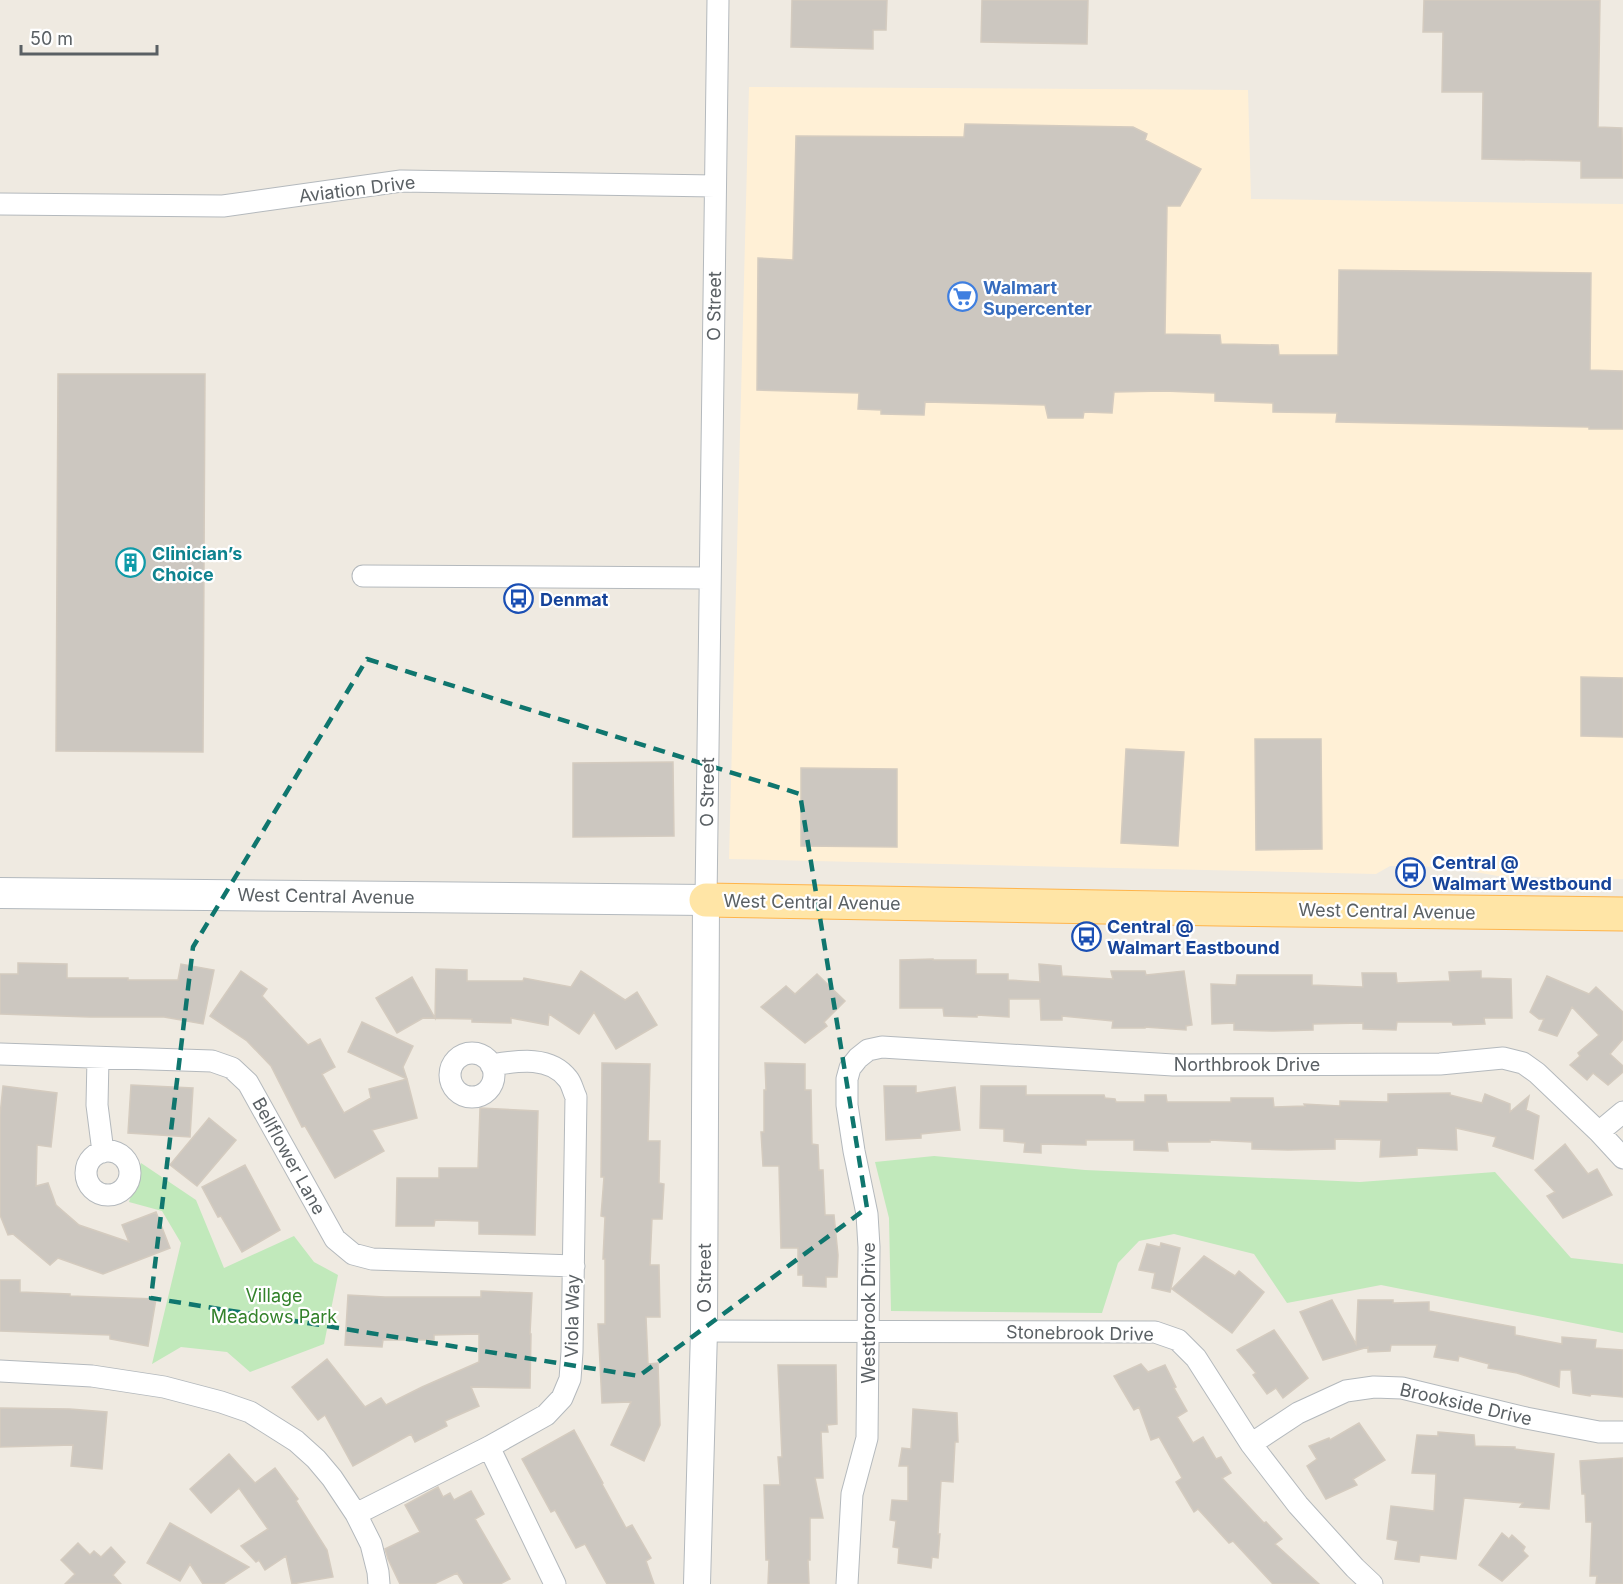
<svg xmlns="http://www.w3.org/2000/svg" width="1623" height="1584" font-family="Inter,sans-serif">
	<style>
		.commercial { fill: #fff0d6 }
		.green { fill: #c1e9bb }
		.building { fill: #ccc7c0; stroke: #d4cbbf; stroke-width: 1.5 }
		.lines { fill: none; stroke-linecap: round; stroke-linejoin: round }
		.minor-casing { stroke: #b4b9bd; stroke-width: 23 }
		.tertiary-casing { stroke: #b4b9bd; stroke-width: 28 }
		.secondary-casing { stroke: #b3b9be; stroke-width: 32 }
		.primary-casing { stroke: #ffb44a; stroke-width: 35 }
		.minor { stroke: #fff; stroke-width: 21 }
		.tertiary { stroke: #fff; stroke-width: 26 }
		.secondary { stroke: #fff; stroke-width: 30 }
		.primary { stroke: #ffe5a6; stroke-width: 33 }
		.marked { fill: none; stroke: #0f766e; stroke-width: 4.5; stroke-dasharray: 12 8; stroke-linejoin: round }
		.labels { text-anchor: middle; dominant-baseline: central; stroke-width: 4.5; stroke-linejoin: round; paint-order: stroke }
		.street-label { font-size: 18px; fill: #5a6064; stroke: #fff }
		.shop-label { font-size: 18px; font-weight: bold; fill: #366cbe; stroke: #fff; text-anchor: start }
		.culture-label { font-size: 18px; font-weight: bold; fill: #0d838f; stroke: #fff; text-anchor: start }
		.transit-label { font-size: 18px; font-weight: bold; fill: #164399; stroke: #fff; text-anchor: start }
		.park-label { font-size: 18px; fill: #33822b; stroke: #fff }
	</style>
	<rect width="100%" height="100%" fill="#efeae1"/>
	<path class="commercial" d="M749 87 1248 90 1251 199 1623 204V879L1498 876 1447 867 1390 866 1376 874 729 859Z"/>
	<path class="green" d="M934 1156 1085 1170 1360 1182 1495 1172 1571 1258 1623 1264V1333L1381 1285 1287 1303 1254 1254 1174 1234 1139 1241 1118 1263 1102 1313 891 1311 889 1218 875 1162Z
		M141 1163 196 1200 224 1268 294 1236 314 1262 338 1275 324 1344 250 1372 227 1352 181 1347 152 1364 181 1243 162 1211 129 1202Z"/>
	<path class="building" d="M792 0H887L886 30H873V49L791 47Z
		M982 0H1088L1087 44 981 42Z
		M1424 0H1600L1598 127 1622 128 1623 178H1581V161L1482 159 1483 92H1442L1443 32H1423Z
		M965 124 1133 127 1147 134 1145 140 1201 169 1180 206H1167L1165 334 1220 335 1221 344 1278 345 1279 355H1338L1339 270 1591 273 1590 370 1623 371V429H1589V427L1336 422 1337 413 1273 412V403L1215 401V393L1164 391 1114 392 1112 413 1084 412 1083 418H1048L1045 405 925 402 924 415 881 414V410L858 409 859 393 757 390 758 258 793 260 796 136 964 137Z
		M58 374H205L203 752 56 751Z
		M1581 677 1623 678V737L1581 736Z
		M1255 739H1321L1322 849 1256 850Z
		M1126 749 1184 752 1178 846 1121 843Z
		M673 762 674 836 573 837V763Z
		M801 768 897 769V847L801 846Z
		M933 959V960H976V974H1008V980L1040 982 1039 964 1061 966 1062 976 1113 979 1111 971H1145L1146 975 1184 971 1192 1025 1186 1026V1030L1145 1027V1028H1112L1113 1021 1062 1016V1020H1041L1040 999H1009V1017L977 1015V1017L944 1016 943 1008H900V960Z
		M18 963 67 964V978H128V980H178L181 964 214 970 203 1024 164 1017H90L0 1014V974H18Z
		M436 969 467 970V981H523L524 978 571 987 581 971 625 1000 637 992 657 1025 616 1049 594 1012 579 1034 549 1014 548 1025 511 1018V1023L472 1022V1019L423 1018 397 1033 376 998 412 977 435 1018Z
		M241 971 267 989 262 996 308 1045 320 1039 335 1067 322 1074 344 1113 371 1098 369 1089 407 1079 417 1118 372 1130 384 1151 335 1178 305 1126 302 1127 271 1066 247 1041 210 1016Z
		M1481 971V978L1511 979 1512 1018H1484L1485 1024 1453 1025 1452 1022H1397L1396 1030 1363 1029V1023L1313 1024V1030L1274 1031 1234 1030V1023L1212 1024 1211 984 1236 985 1237 975H1312V985L1363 987 1362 973H1396L1397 983 1450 981 1449 972Z
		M817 974 845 1001 824 1022 827 1026 805 1043 761 1007 786 986 795 994Z
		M1547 976 1589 994 1596 987 1623 1012V1039L1610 1054 1623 1066V1072L1608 1085 1593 1073 1587 1080 1570 1065 1580 1056 1578 1053 1599 1035 1572 1007 1557 1036 1539 1030 1544 1019H1539L1530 1012Z
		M362 1022 413 1046 403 1067 407 1079 348 1052Z
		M602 1063 650 1064 648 1141H660L659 1183 664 1184 662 1219H652L650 1265H659L660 1317H646L648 1364 658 1363 660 1425 644 1461 611 1445 631 1402 602 1403 598 1324H605V1259H603L605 1217 601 1216 604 1177H601Z
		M765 1063 805 1064V1090H811L812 1144 818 1145 819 1170H823L825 1215H834L838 1255 837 1277H826V1287L803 1286V1275H798V1248H781L779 1166H763L761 1132H764V1090H766Z
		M131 1085 193 1088 190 1137 128 1133Z
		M3 1086 57 1093 51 1147 37 1145 36 1186 48 1183 56 1205 79 1225 129 1242 122 1225 156 1212 170 1248 103 1274 58 1258 50 1265 13 1234 8 1235 0 1215V1115Z
		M884 1086H916V1093L955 1087 960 1130 921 1134V1138L886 1140Z
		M981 1086H1026V1095H1104L1105 1098 1115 1099 1116 1102H1145V1095H1166L1167 1102H1231V1098H1273L1274 1107 1305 1106 1304 1104 1340 1106V1101L1388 1102V1094L1450 1093V1095L1482 1103 1485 1094 1510 1104V1112L1529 1096 1526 1110 1539 1116 1533 1159 1493 1146 1496 1137 1456 1128 1457 1150 1417 1148V1155L1380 1157 1381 1140 1335 1139V1149L1288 1150 1252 1149V1142L1210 1140V1142H1167L1168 1151 1134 1150V1140H1086V1145L1041 1144V1153L1024 1152 1025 1143 1004 1141V1129L980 1128Z
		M480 1108 538 1111 535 1235 479 1234V1221L435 1220 434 1226H396L397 1178H439V1168H478Z
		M209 1118 236 1140 197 1186 170 1165Z
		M1565 1144 1588 1174 1597 1169 1612 1195 1563 1218 1547 1196 1555 1192 1535 1170Z
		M245 1165 280 1230 242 1252 221 1216 218 1217 202 1187Z
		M1161 1243 1180 1248 1170 1292 1152 1288 1155 1273 1139 1270 1147 1244 1160 1247Z
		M1204 1256 1235 1276 1239 1271 1264 1292 1232 1333 1172 1289Z
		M0 1280H20V1292L70 1294V1296L156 1299 148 1346 110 1339V1335L0 1331Z
		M481 1291 532 1293 530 1334H531L530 1388 471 1387 479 1406 445 1421 447 1426 415 1442 411 1434 353 1466 325 1415 318 1420 292 1387 327 1359 365 1407 381 1398 386 1405 422 1387 479 1362V1334L434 1335V1340H383L382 1347 345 1345 348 1295 385 1297H481Z
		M1332 1300 1356 1344 1358 1300H1393V1303L1429 1302V1311L1515 1327V1335L1562 1344V1337L1596 1340 1595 1348 1623 1350V1397L1591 1394 1590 1396 1573 1393 1571 1370H1560L1559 1387 1517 1373 1488 1368 1489 1364 1459 1356 1458 1361 1434 1357 1437 1345H1391L1390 1351 1368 1352V1347L1323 1360 1300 1312Z
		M1274 1330 1308 1378 1283 1398 1276 1388 1267 1394 1253 1375 1256 1373 1237 1350Z
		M1141 1364 1148 1372 1165 1365 1176 1387 1174 1388 1187 1411 1177 1417 1193 1443 1203 1437 1216 1459 1221 1457 1231 1473 1222 1478 1264 1523 1266 1522 1282 1539 1275 1544 1319 1584H1273L1233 1541 1229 1543 1198 1509 1194 1512 1176 1482 1182 1478 1159 1437 1151 1440 1139 1407 1134 1410 1114 1376Z
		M778 1365H836L837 1424 827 1425 828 1432H821L823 1478H815L823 1518H810V1560H808L809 1584H768L769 1560H766L764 1485H780L778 1457H782Z
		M0 1408 70 1409 107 1412 102 1469 71 1466 73 1445 0 1447Z
		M913 1409 957 1413 958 1442H955L953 1482 941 1481 938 1534H940L938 1558 932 1557 931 1568 898 1563 899 1548 893 1547 896 1521 890 1520 892 1500 908 1501V1466H899L902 1448 911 1449Z
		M1359 1423 1385 1460 1353 1479 1357 1485 1326 1499 1307 1466 1317 1459 1309 1446 1329 1438 1330 1440Z
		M574 1430 603 1483 602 1484 626 1528 632 1525 651 1558 646 1561 654 1584H607L585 1544 576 1548 555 1510 551 1512 522 1459Z
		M1438 1432 1474 1435 1475 1446 1515 1447V1449L1554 1454 1549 1509 1520 1507 1523 1503 1464 1498 1456 1559 1420 1555 1419 1562 1395 1559 1398 1541 1387 1539 1391 1506 1434 1511 1436 1474 1412 1473 1417 1435 1438 1436Z
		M229 1454 255 1483 275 1468 298 1499 296 1501 327 1550 333 1577 292 1584 286 1556 265 1570 259 1560 256 1562 241 1546 268 1529 239 1488 211 1513 190 1489Z
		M1623 1458V1584H1596L1597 1576H1590L1592 1522H1586L1585 1494H1582L1580 1461Z
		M438 1487 443 1497 450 1493 454 1500 471 1491 484 1514 475 1519 510 1579 500 1584H464L457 1573 434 1584H400L388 1559 385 1549 420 1532 405 1505Z
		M170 1523 249 1567 223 1584H203L190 1564 180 1581 147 1563Z
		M1502 1533 1509 1539 1512 1535 1525 1547 1523 1551 1528 1556 1502 1581 1479 1565Z
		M78 1543 90 1555 94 1551 101 1557 111 1547 125 1562 113 1575 121 1584H65L75 1574 61 1560Z"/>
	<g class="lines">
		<defs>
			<path id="minor" d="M0 204 223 206 401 181 715 186
				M363 576 709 578
				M706 900 718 0
				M450 1075a22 22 0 1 1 44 0a22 22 0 1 1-44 0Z
				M0 1054 212 1061 232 1068 248 1083 335 1239 353 1254 372 1259 574 1266
				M98 1058 97 1105 103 1152
				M1599 1132 1623 1112
				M86 1173a22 22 0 1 1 44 0a22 22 0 1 1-44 0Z
				M704 1331 1155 1332 1178 1340 1196 1358 1251 1444 1298 1505 1355 1568 1372 1584
				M0 1371 92 1376 164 1387 221 1402 250 1412 296 1441 316 1459 332 1478 356 1514 371 1544 378 1572 379 1584
				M1251 1444 1298 1413 1346 1391 1374 1387 1402 1388 1526 1418 1599 1432H1623
				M489 1447 555 1584
				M356 1514 489 1447 546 1415 562 1398 570 1379 572 1352 576 1097C573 1091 572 1084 568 1079 550 1055 517 1061 491 1065
				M847 1584 852 1494 867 1438 869 1247 867 1214 854 1151 847 1105V1079L850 1068 858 1058 868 1050 882 1047 1173 1065 1440 1064 1503 1058 1523 1063 1537 1073 1599 1132 1623 1158"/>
			<path id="tertiary" d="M697 1584 704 1331 706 900"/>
			<path id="secondary" d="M0 893 706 900"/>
			<path id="primary" d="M706 900 1218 909 1623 914"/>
		</defs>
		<use href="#minor" class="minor-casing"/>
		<use href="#tertiary" class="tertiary-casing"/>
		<use href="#secondary" class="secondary-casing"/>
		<use href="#primary" class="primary-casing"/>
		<use href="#minor" class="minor"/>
		<use href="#tertiary" class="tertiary"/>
		<use href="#secondary" class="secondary"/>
		<use href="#primary" class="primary"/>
	</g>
	<path class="marked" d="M367 659 800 794 867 1208 639 1376 151 1298 193 947Z"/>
	<defs>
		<symbol id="supermarket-ring" viewBox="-11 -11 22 22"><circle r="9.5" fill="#fff" stroke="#3f7fe0" stroke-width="1.5"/><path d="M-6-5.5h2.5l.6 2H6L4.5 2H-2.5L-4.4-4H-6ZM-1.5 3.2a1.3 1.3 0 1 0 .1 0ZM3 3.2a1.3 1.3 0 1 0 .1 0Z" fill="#3f7fe0"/></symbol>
		<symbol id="building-ring" viewBox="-11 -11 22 22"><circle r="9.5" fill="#fff" stroke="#0f9aa8" stroke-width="1.5"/><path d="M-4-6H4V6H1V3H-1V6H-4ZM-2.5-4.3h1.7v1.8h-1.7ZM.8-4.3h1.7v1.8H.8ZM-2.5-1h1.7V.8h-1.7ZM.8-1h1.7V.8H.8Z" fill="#0f9aa8"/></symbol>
		<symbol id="bus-ring" viewBox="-11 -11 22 22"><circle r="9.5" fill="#fff" stroke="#1a4fb4" stroke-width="1.5"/><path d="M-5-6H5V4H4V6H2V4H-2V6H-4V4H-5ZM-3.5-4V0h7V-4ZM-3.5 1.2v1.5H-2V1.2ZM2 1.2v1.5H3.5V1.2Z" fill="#1a4fb4"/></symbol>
	</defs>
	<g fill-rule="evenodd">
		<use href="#supermarket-ring" x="946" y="280" width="33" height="33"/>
		<use href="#building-ring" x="114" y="546" width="33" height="33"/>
		<use href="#bus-ring" x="502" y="582" width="33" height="33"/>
		<use href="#bus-ring" x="1394" y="856" width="33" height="33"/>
		<use href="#bus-ring" x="1070" y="920" width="33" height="33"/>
	</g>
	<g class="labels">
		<g class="street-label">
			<text transform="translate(357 189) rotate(-7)">Aviation Drive</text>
			<text transform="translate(714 306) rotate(-89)">O Street</text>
			<text transform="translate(707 792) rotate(-89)">O Street</text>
			<text transform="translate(326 896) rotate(1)">West Central Avenue</text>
			<text transform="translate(812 902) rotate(1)">West Central Avenue</text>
			<text transform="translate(1387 911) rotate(1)">West Central Avenue</text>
			<text x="1247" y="1064">Northbrook Drive</text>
			<text transform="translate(289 1156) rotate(61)">Bellflower Lane</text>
			<text transform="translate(704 1278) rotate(-90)">O Street</text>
			<text transform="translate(868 1313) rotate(-90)">Westbrook Drive</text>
			<text transform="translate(572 1316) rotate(-89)">Viola Way</text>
			<text transform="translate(1080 1333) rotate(1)">Stonebrook Drive</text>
			<text transform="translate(1466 1404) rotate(13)">Brookside Drive</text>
		</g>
		<g class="shop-label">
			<text x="983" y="287">Walmart<tspan x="983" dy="21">Supercenter</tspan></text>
		</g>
		<g class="culture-label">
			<text x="152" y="553">Clinician’s<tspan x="152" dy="21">Choice</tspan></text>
		</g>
		<g class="transit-label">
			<text x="540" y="599">Denmat</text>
			<text x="1432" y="862">Central @<tspan x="1432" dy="21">Walmart Westbound</tspan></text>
			<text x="1107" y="926">Central @<tspan x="1107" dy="21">Walmart Eastbound</tspan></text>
		</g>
		<g class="park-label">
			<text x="274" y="1295">Village<tspan x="274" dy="21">Meadows Park</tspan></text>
		</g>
	</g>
	<path d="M21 45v9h136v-9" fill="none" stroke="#5a6064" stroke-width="3"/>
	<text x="30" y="45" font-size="18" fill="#5a6064" stroke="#ffffff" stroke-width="4.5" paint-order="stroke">50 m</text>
</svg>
